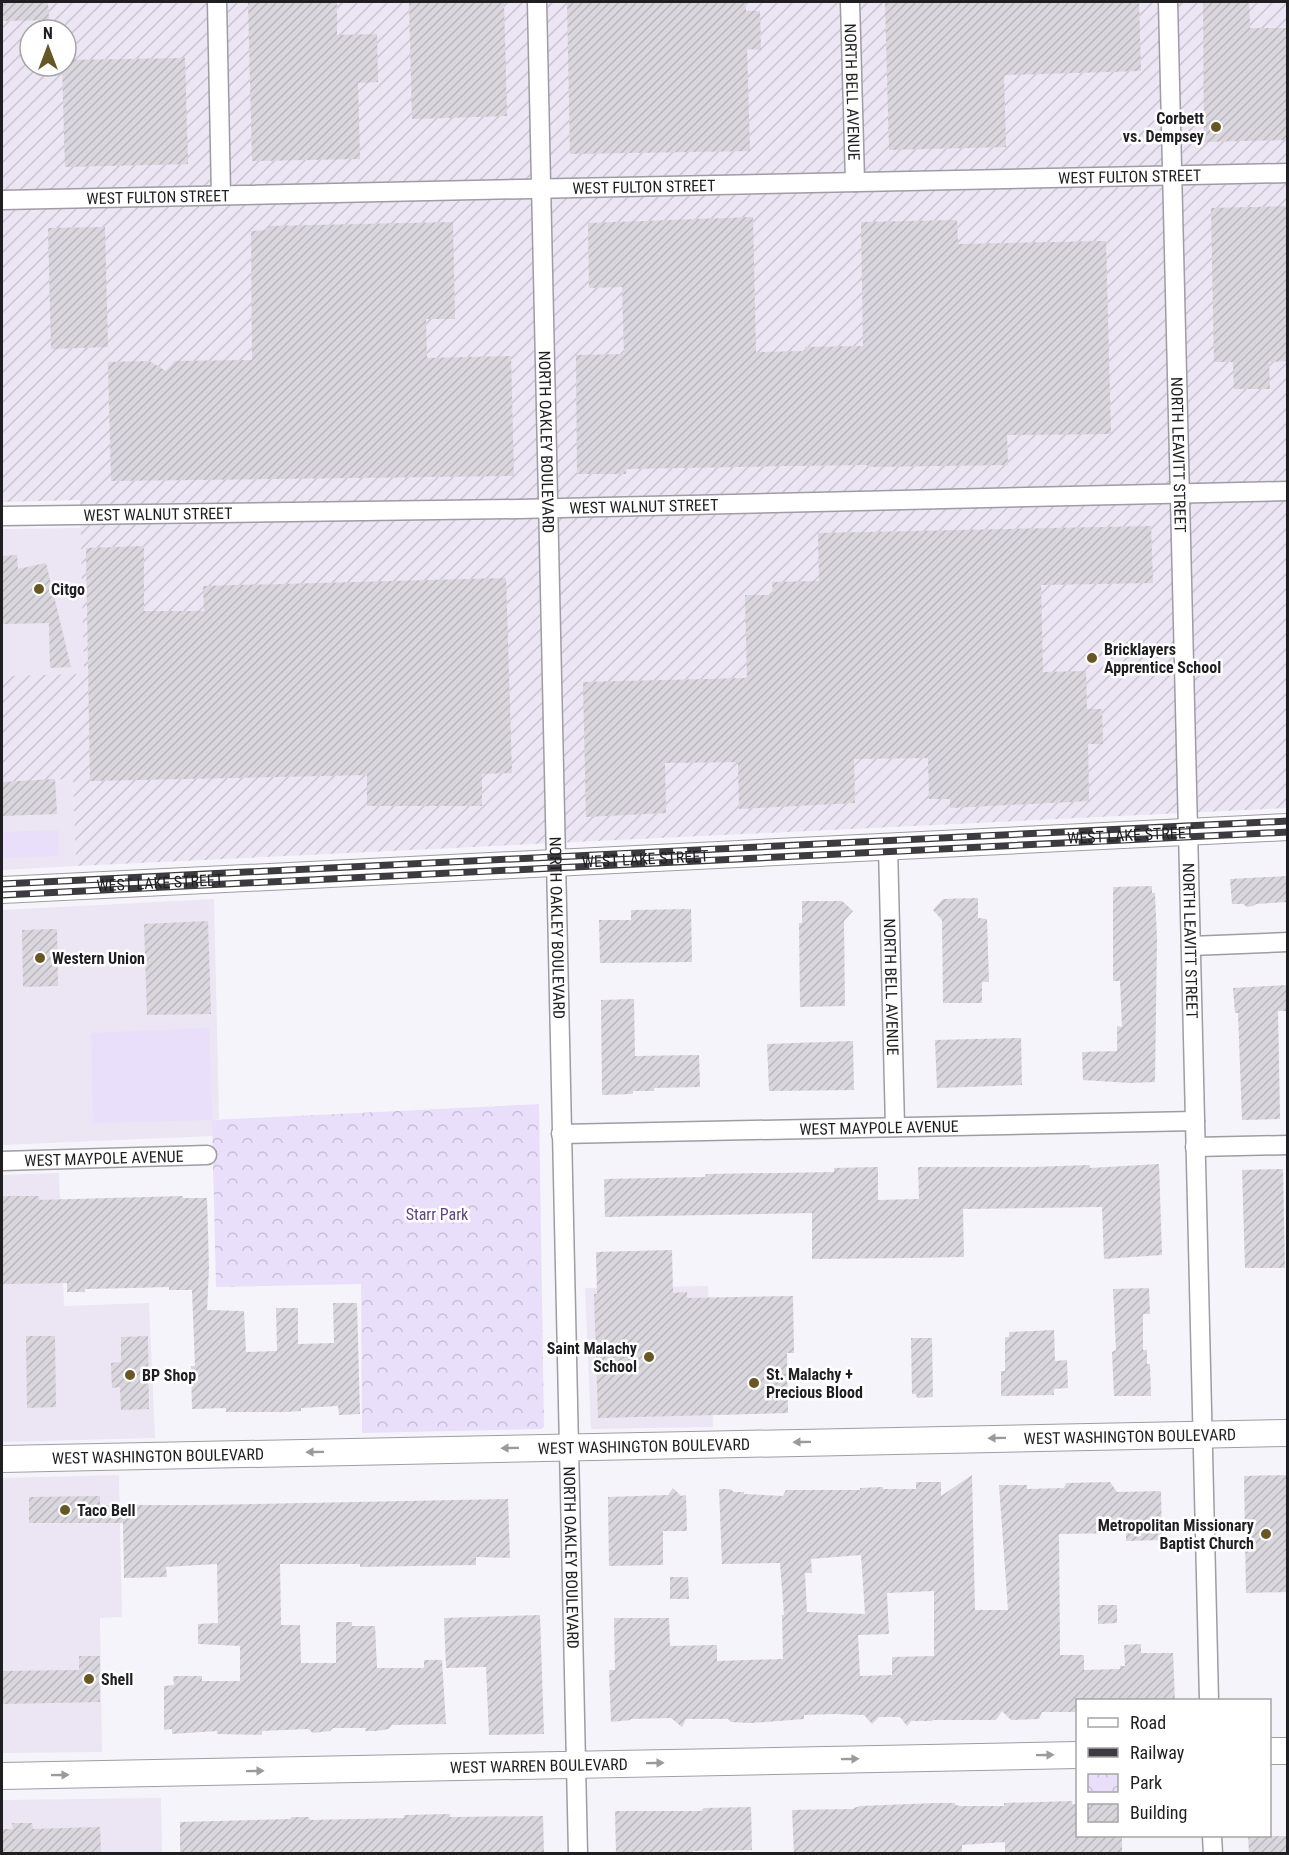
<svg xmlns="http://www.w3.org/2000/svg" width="1289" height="1855" font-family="'Roboto Condensed',sans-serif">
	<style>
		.built { fill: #ebe5f4 }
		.industrial { fill: url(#industrial-furrows); fill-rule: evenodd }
		.grass { fill: #e9dffb }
		.park { fill: url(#park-crowns) }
		.building { fill: url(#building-hatch); fill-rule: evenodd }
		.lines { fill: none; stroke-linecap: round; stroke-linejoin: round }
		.street-casing { stroke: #9f9ca3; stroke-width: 21 }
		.secondary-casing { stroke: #9f9ca3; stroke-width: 28 }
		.street { stroke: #fff; stroke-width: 18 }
		.secondary { stroke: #fff; stroke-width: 26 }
		.rail-casing { stroke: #3d3b3f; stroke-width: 7 }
		.rail { stroke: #fff; stroke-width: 4.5; stroke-dasharray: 14; stroke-linecap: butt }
		.oneway { fill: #9a9a9b }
		.poi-dot { fill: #665724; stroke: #fff; stroke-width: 2 }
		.labels { text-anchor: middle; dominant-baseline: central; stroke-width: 5; stroke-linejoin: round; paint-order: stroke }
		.street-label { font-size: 16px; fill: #1f1e21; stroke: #fff }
		.poi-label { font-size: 16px; font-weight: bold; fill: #1f1e21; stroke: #fff; text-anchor: start }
		.park-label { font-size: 16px; fill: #5f4284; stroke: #fff }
	</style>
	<defs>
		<pattern id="industrial-furrows" width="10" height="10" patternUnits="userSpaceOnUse" patternTransform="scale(1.5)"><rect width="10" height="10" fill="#ebe5f4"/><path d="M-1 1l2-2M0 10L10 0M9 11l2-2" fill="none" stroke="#c9c4d1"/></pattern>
		<pattern id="park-crowns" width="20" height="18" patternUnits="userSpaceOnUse" patternTransform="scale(1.5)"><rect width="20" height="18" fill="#e9dffb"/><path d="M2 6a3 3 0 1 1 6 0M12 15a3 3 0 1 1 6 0" fill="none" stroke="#c7bfd7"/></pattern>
		<pattern id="building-hatch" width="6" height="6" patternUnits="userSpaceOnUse" patternTransform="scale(1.5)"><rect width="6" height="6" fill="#d9d6dd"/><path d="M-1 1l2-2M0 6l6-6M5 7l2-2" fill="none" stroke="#bab7bd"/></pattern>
	</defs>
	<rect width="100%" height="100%" fill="#f6f4fb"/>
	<path class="built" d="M82 528 84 675 2 676V529Z
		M73 779 76 866 2 870V782Z
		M214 899 219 1119 212 1120 213 1136 2 1145V910Z
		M59 1173 64 1306 149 1303 155 1438 2 1442V1175Z
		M708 1286 713 1427 591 1429 585 1288Z
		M119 1475 122 1617 100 1618 102 1752 2 1753V1478Z
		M161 1798 162 1853H2V1800Z"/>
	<path class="industrial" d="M2 2H1287V808L76 866 73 779 2 782V676L84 674 80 500 2 502ZM30 30H66V66H30Z"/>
	<path class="grass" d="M58 830 59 856 2 858V832Z
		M209 1028 212 1120 93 1123 91 1033Z"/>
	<path class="park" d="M539 1104 544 1427 541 1429 362 1433 361 1284 216 1287 212 1120Z"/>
	<path class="building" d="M2 2H48L49 20 2 21Z
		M248 2H337V35L377 34 378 82 358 83 360 159 252 161Z
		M409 2H504L507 116 412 119Z
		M567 2H746V11H760L761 50 747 49 750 151 570 154Z
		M885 2H1139L1141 71 1004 75 1006 147 889 150Z
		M1203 2H1249L1250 28H1287V140L1204 142Z
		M185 58 188 164 65 167 62 66H66V60Z
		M1287 206V361L1269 362 1270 389H1234L1233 362H1214L1211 208Z
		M753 217 756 352 805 351V347L863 346 861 222 957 220 958 244 1106 241 1111 434 1007 435 1008 465 867 467V465L787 466 626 469V474H577L576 355 624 354 622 287 589 288 588 223Z
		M453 222 455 319H426L427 358 511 356 514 476 111 481 108 362 149 361 166 371 175 361 252 360 251 231 268 230V226Z
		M105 227 108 347 51 349 48 228Z
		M1151 526 1153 583 1041 585 1043 672 1086 671 1087 709H1102L1103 744H1088L1089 801 950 808V799H929L928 758 854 759 855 803 739 809 738 762 665 763 666 813 586 817 583 682 747 678 745 595H773L772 582 819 581 818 533Z
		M144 546V611H204L203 586 506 578 512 773 482 774V806H367V775L90 781 86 548Z
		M17 555 18 569 46 563 71 667 50 668 49 623 2 624V556Z
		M55 779 57 814 2 816V782Z
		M1287 876V902L1256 904 1253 906 1247 907 1243 904H1232L1230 879Z
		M1152 886V893H1155L1157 940 1155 1082 1130 1083 1083 1080 1082 1052 1117 1051V1026L1122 1027 1120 981H1113V887Z
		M978 898V918L987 919 989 982H982V1003H943L942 920 933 910 943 899Z
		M802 901H842L853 911 844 921 845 1006 800 1007 799 923H802Z
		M691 909 692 962 600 963 599 920H631V910Z
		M208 921 211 1014 147 1015 144 924Z
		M57 929 58 986 23 987 22 930Z
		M1287 985V1011H1278L1280 1119 1242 1120 1238 1013H1235L1233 988Z
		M634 999 635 1056 699 1055 700 1087 654 1088V1091H633V1094L602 1095 601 1000Z
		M1021 1038 1022 1085 937 1088 935 1040Z
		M853 1041 854 1090 769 1091 767 1044Z
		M1159 1164 1162 1255 1104 1259 1102 1207 963 1209 964 1257 911 1258 812 1259V1213L605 1217 604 1179 705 1177 706 1174 834 1172V1168L878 1167V1200L919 1199 918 1167H1031L1090 1165V1168Z
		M1283 1169 1285 1268H1245L1242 1170Z
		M2 1196H39V1200L183 1196V1198H207L209 1268 207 1310 244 1311 246 1352 277 1351 276 1308H298V1344L334 1343 333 1303H357L360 1414 339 1415 338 1406 301 1408V1411L286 1412H226V1408L192 1409 191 1366H195L192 1290H169V1287L133 1288 85 1289V1292H67V1283L2 1284Z
		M672 1250 673 1293 687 1292V1298L793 1296 794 1353H787L788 1413 598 1418 594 1294H597L596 1252Z
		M1149 1288 1150 1314H1143V1350H1147V1364H1150L1151 1396H1114L1112 1352 1116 1350 1113 1289Z
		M1054 1330 1055 1361 1067 1360 1068 1388 1054 1389V1395L1001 1396V1371H1005V1337H1009V1332Z
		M26 1336H55L56 1407 27 1408Z
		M148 1336 149 1409 121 1410 120 1387 112 1388 111 1363 121 1362V1337Z
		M911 1338H932L933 1397 917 1398 916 1394H912Z
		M972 1475 975 1610H1008L999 1485H1027V1489L1064 1488 1066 1483 1110 1482 1117 1492 1161 1491 1162 1540 1126 1541V1533L1059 1534 1060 1655H1084V1670L1120 1669V1666H1125L1124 1645 1141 1644V1653H1173L1175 1701H1077V1712H1042L1039 1719 1011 1720 1002 1711 996 1720H933L932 1721H911L907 1726 900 1717H879L872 1724 864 1715 835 1714 804 1715V1719L752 1723 731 1722 728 1719H686L682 1727 671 1718 630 1719 631 1720 611 1722 609 1670H615L614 1618H669L670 1646 717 1645V1661L783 1659 782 1615H784L780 1563 722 1564 719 1489H730L734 1492H744V1494L783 1496 786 1490H860V1488L883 1487V1489H916V1482H941V1496ZM861 1555 865 1614 807 1612 805 1573H812L811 1559ZM934 1591V1656L892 1657V1675L860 1676 858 1635 889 1634 887 1593Z
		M1287 1475V1592L1246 1593 1244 1476Z
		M673 1488 681 1496 686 1495 687 1531H663V1565L609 1566 608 1497 668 1495Z
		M100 1496V1505H205L508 1499 510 1558 476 1557V1565L360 1567V1564H280L281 1625H300L301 1663H336V1622H352V1626H375L377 1668H424V1660H442L446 1724 392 1725 389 1729 376 1731H365L366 1728H333L330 1731 313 1733 308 1729 262 1731V1735L217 1734V1731L172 1734V1729L164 1730V1686L174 1685 173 1676H202V1681H240V1646L198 1644V1624L218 1623 217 1564 166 1567 167 1577 124 1578 123 1523H29V1497Z
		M670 1577H688L689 1599H670Z
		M1098 1605H1117V1623L1098 1624Z
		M540 1615 544 1734 489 1735 486 1667 446 1668 444 1618Z
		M79 1656H100V1702L2 1704V1671L79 1670Z
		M1072 1801V1804H1077V1836H1122V1854H1005V1842L962 1845V1854H794L792 1810 854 1809V1808L860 1806 937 1803H955V1805L961 1806H1004V1803Z
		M751 1807 752 1850 693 1851V1854H616L615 1811H701L704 1808Z
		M450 1814V1817L543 1816 544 1854H180V1822L291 1819V1817H309L310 1820 404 1818V1815Z
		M12 1823H32L33 1829 100 1827 101 1854H3L2 1829H13Z
		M1248 1836H1287V1854H1249Z"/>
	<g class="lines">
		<defs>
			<g id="street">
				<path d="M217 2 221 195"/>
				<path id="s1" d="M537 2 578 1854"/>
				<path id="s2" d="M850 2 855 182"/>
				<path id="s3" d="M1168 2 1209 1700"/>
				<path id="s4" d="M2 200 1288 173"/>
				<path id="s5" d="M2 516 519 509 1288 491"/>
				<path id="s6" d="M888 847 895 1127"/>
				<path d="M1191 946 1288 942"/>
				<path id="s7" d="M561 1134 1195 1121"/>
				<path d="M1195 1147 1288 1145"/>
				<path id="s8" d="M2 1161 207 1155"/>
				<path d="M1212 1836 1213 1854"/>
			</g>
			<g id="secondary">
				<path id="s9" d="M2 890 1288 827"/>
				<path id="s10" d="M2 1459 1288 1433"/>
				<path d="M1270 1751H1288"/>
				<path id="s11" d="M2 1776 1078 1755"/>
			</g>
		</defs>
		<use href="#street" class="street-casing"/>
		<use href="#secondary" class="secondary-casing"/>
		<use href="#street" class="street"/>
		<use href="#secondary" class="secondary"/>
		<defs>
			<path id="rail" d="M2 884 1288 821
				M2 895 1288 832"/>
		</defs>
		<use href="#rail" class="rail-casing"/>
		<use href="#rail" class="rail"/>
	</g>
	<defs><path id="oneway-solid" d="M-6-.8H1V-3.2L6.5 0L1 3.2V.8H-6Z" transform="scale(1.5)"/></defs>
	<g class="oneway">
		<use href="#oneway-solid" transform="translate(997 1438) rotate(179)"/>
		<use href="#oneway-solid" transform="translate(802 1442) rotate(179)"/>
		<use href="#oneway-solid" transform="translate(510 1448) rotate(179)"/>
		<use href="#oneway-solid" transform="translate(315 1452) rotate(179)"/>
		<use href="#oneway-solid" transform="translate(1045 1755) rotate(-1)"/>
		<use href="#oneway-solid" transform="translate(850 1759) rotate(-1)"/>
		<use href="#oneway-solid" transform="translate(655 1763) rotate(-1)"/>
		<use href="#oneway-solid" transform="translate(255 1771) rotate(-1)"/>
		<use href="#oneway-solid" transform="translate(60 1775) rotate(-1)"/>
	</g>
	<g class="poi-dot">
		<circle cx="1216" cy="127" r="6"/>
		<circle cx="39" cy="589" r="6"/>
		<circle cx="1092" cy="658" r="6"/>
		<circle cx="40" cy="958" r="6"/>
		<circle cx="649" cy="1357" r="6"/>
		<circle cx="130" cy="1375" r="6"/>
		<circle cx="754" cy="1383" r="6"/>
		<circle cx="65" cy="1510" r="6"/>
		<circle cx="1266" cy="1534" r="6"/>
		<circle cx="89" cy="1679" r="6"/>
	</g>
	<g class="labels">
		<g class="street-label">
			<text stroke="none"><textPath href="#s2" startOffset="90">NORTH BELL AVENUE</textPath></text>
			<text stroke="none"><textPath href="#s4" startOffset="1128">WEST FULTON STREET</textPath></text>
			<text stroke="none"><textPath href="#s4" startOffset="642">WEST FULTON STREET</textPath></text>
			<text stroke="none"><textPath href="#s4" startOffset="156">WEST FULTON STREET</textPath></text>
			<text stroke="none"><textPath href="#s1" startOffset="440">NORTH OAKLEY BOULEVARD</textPath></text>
			<text stroke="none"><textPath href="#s3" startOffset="453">NORTH LEAVITT STREET</textPath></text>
			<text stroke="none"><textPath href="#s5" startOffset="642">WEST WALNUT STREET</textPath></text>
			<text stroke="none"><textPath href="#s5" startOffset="156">WEST WALNUT STREET</textPath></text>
			<text stroke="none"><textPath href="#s9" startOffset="1130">WEST LAKE STREET</textPath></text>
			<text stroke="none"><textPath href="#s9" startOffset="644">WEST LAKE STREET</textPath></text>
			<text stroke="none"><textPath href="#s9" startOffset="158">WEST LAKE STREET</textPath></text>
			<text stroke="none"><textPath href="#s1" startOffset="926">NORTH OAKLEY BOULEVARD</textPath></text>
			<text stroke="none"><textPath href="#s3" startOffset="939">NORTH LEAVITT STREET</textPath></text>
			<text stroke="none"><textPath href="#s6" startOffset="140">NORTH BELL AVENUE</textPath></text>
			<text stroke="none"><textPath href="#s7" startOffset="318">WEST MAYPOLE AVENUE</textPath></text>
			<text stroke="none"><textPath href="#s8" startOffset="102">WEST MAYPOLE AVENUE</textPath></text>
			<text stroke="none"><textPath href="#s10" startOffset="1128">WEST WASHINGTON BOULEVARD</textPath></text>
			<text stroke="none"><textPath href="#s10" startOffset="642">WEST WASHINGTON BOULEVARD</textPath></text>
			<text stroke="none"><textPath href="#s10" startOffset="156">WEST WASHINGTON BOULEVARD</textPath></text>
			<text stroke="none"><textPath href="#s1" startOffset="1556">NORTH OAKLEY BOULEVARD</textPath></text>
			<text stroke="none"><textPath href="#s11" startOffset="537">WEST WARREN BOULEVARD</textPath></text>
		</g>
		<g class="poi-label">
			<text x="1204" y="118" text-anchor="end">Corbett<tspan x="1204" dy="18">vs. Dempsey</tspan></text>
			<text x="51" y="589">Citgo</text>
			<text x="1104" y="649">Bricklayers<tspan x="1104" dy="18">Apprentice School</tspan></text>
			<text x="52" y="958">Western Union</text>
			<text x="637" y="1348" text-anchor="end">Saint Malachy<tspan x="637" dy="18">School</tspan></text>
			<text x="766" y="1374">St. Malachy +<tspan x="766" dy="18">Precious Blood</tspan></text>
			<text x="142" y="1375">BP Shop</text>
			<text x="77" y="1510">Taco Bell</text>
			<text x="1254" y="1525" text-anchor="end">Metropolitan Missionary<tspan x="1254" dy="18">Baptist Church</tspan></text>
			<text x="101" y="1679">Shell</text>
		</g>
		<g class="park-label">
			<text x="437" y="1214">Starr Park</text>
		</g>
	</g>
	<rect width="1289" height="1855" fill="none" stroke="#1f1e21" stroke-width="6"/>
	<rect x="1076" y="1699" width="195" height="138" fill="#ffffff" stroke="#a5a5a6" stroke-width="1.5"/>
	<rect x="1088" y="1718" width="30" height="9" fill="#ffffff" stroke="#a5a5a6" stroke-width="1.5"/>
	<text x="1130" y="1729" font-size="18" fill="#1f1e21">Road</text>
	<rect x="1088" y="1748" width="30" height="9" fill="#3d3b3f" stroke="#a5a5a6" stroke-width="1.5"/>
	<text x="1130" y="1759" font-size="18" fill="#1f1e21">Railway</text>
	<rect x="1088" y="1774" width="30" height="18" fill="url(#park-crowns)" stroke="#a5a5a6" stroke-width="1.5"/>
	<text x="1130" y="1789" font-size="18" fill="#1f1e21">Park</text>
	<rect x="1088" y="1804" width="30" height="18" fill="url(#building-hatch)" stroke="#a5a5a6" stroke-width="1.5"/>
	<text x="1130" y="1819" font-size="18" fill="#1f1e21">Building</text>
	<g transform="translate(48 48)"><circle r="28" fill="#ffffff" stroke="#a5a5a6" stroke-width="1.5"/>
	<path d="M0-4.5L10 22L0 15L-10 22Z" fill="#665724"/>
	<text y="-9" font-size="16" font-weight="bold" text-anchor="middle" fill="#1f1e21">N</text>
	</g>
</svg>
